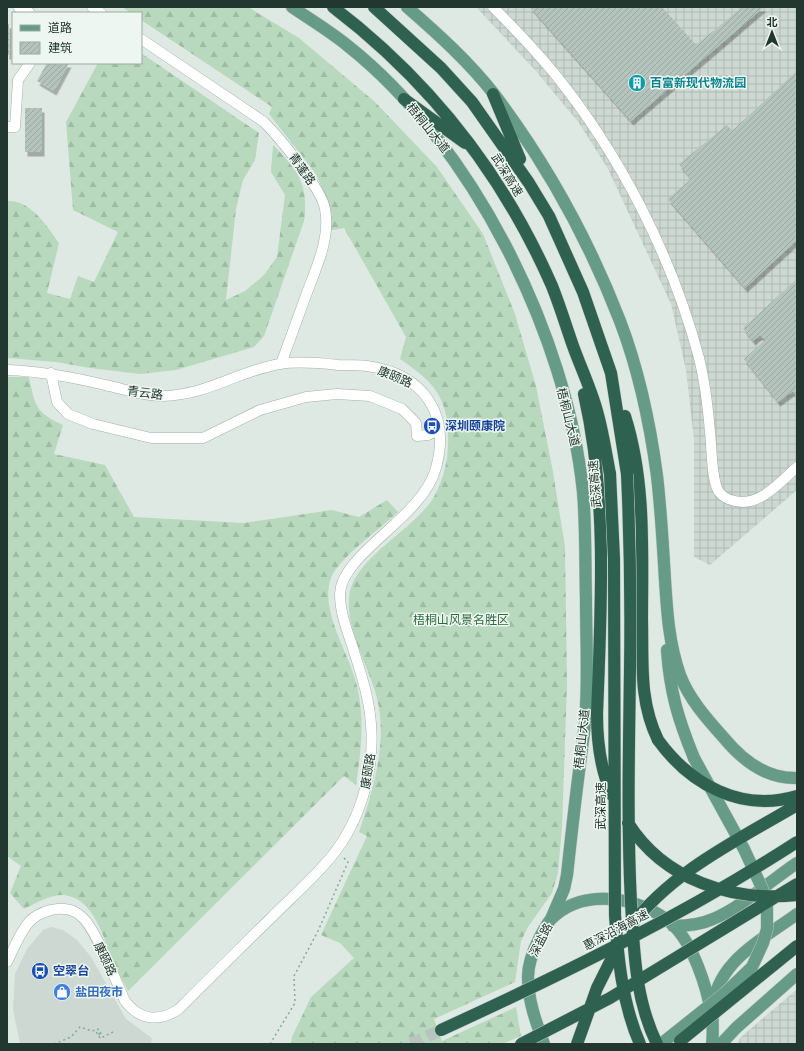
<svg xmlns="http://www.w3.org/2000/svg" width="804" height="1051" font-family="'Work Sans','Noto Sans SC',sans-serif">
	<style>
		.built { fill: #cdd8d2 }
		.industrial { fill: url(#industrial-grid) }
		.forest { fill: url(#forest-firs) }
		.building { fill: url(#building-hatch); filter: url(#shadow) }
		.lines { fill: none; stroke-linecap: round; stroke-linejoin: round }
		.highway-tunnel { stroke: #b8c5bf; stroke-width: 12; stroke-dasharray: 12 6; stroke-linecap: butt }
		.minor-casing { stroke: #a2b0a9; stroke-width: 11 }
		.major-casing { stroke: #bcc3c1; stroke-width: 13 }
		.highway-casing { stroke: #bcc3c1; stroke-width: 13 }
		.path { stroke: #81aa99; stroke-width: 1.5; stroke-dasharray: 2 3; stroke-linecap: butt }
		.minor { stroke: #fff; stroke-width: 10 }
		.major { stroke: #669b87; stroke-width: 12 }
		.highway { stroke: #2f6151; stroke-width: 12 }
		.major-bridge-casing { stroke: #bcc3c1; stroke-width: 13; stroke-linecap: butt }
		.highway-bridge-casing { stroke: #bcc3c1; stroke-width: 13; stroke-linecap: butt }
		.major-bridge { stroke: #669b87; stroke-width: 12 }
		.highway-bridge { stroke: #2f6151; stroke-width: 12 }
		.labels { text-anchor: middle; dominant-baseline: central; stroke-width: 3; stroke-linejoin: round; paint-order: stroke }
		.culture-label { font-size: 12px; font-weight: bold; fill: #0d838f; stroke: #eef6f1; text-anchor: start }
		.street-label { font-size: 12px; fill: #21372f; stroke: #eef6f1 }
		.transit-label { font-size: 12px; font-weight: bold; fill: #164399; stroke: #eef6f1; text-anchor: start }
		.park-label { font-size: 12px; fill: #2e6b3f; stroke: #eef6f1 }
		.shop-label { font-size: 12px; font-weight: bold; fill: #366cbe; stroke: #eef6f1; text-anchor: start }
	</style>
	<defs>
		<pattern id="industrial-grid" width="8" height="8" patternUnits="userSpaceOnUse"><rect width="8" height="8" fill="#cdd8d2"/><path d="M0 4h8M4 0v8" fill="none" stroke="#b0bab5"/></pattern>
		<pattern id="forest-firs" width="22" height="20" patternUnits="userSpaceOnUse"><rect width="22" height="20" fill="#b8d9bd"/><path d="M5 1l3.5 6h-7zM16 11l3.5 6h-7z" fill="#9ebba3"/></pattern>
		<pattern id="building-hatch" width="6" height="6" patternUnits="userSpaceOnUse"><rect width="6" height="6" fill="#b4c3bc"/><path d="M-1 1l2-2M0 6l6-6M5 7l2-2" fill="none" stroke="#9aa8a2"/></pattern>
		<filter id="shadow"><feDropShadow dx="2.5" dy="4.5" stdDeviation="0" flood-color="#0004"/></filter>
	</defs>
	<rect width="100%" height="100%" fill="#dee9e3"/>
	<path class="built" d="M51 927 63 930 77 940 91 957 126 1019 152 1038 151 1044H20L13 1009 15 974 27 949 43 930Z"/>
	<path class="industrial" d="M476 7H797V490L710 565 694 557V440L686 370 671 304 608 169 579 123 535 70Z
		M797 989V1044H737L741 1037Z"/>
	<path class="forest" d="M122 7H248L299 38 375 102 437 167 483 234 515 314 536 386 553 472 565 547 567 684 562 827 558 873 552 893 528 927 521 941 515 982 434 1019 442 1041 516 1007 521 1036 502 1044H291L292 1037 311 997 354 958 340 943 321 935 367 836 359 832C373 790 388 743 377 698 369 667 346 630 349 597 352 559 414 530 434 497 444 479 449 457 448 436 448 396 431 380 400 359L406 337 344 228 326 231V197L316 174 269 114 272 107 141 20V13H131Z
		M141 53 259 133 255 160 243 180 236 209 226 300 245 291 264 275 277 257 285 195 271 172 273 145C298 170 309 185 304 221L264 336 254 347 176 370 140 374 90 368 56 362 7 358V201C31 200 46 225 59 243L47 293 70 299 78 276 94 282 118 232 73 210 66 122 98 63H141Z
		M7 377H29C35 406 35 412 63 425L54 454 105 465 134 517 244 523 332 510 359 517 387 500 398 512C382 527 338 559 331 578 319 611 350 654 357 686 365 719 361 752 356 785L344 776 128 991C123 981 117 971 113 961 103 938 95 899 64 895 51 894 36 903 24 909L10 893 21 866 7 856Z"/>
	<path class="building" d="M530 7H662L696 45 743 7H764L631 121Z
		M7 24H9V55H7Z
		M47 63H69L54 91 37 81Z
		M797 71V240L745 288 668 199 691 179 679 164 727 125 732 131Z
		M25 108H42V152H25Z
		M797 279V397L793 391 778 402 744 359 765 340 760 335 753 341 743 328Z"/>
	<g class="lines">
		<path class="highway-tunnel" d="M411 1044 441 1030"/>
		<defs>
			<path id="minor" d="M18 7 30 13
				M92 7 101 13
				M493 7C514 28 535 50 554 73 621 156 672 256 699 358 705 382 708 408 710 432 712 447 711 480 719 492 723 497 729 500 735 501 760 507 780 482 797 467
				M141 39 264 122C279 137 322 189 325 209 331 239 315 270 305 298 297 320 289 342 281 364
				M7 127H15L18 80 30 63
				M7 370C41 371 72 377 105 385 124 389 142 396 162 396 209 395 237 371 280 364 298 361 320 363 338 365 348 365 358 365 367 366 425 374 452 416 435 471 420 519 341 554 340 594 340 611 346 628 352 645 360 671 369 696 371 724 375 774 359 827 325 864 308 883 289 900 271 918 240 948 210 978 179 1009 160 1022 140 1021 125 1001 116 982 96 929 82 917 74 909 62 907 51 910 41 912 31 918 26 926 18 937 13 950 7 962
				M51 373 57 402 68 414 93 424 151 438H203L260 410 306 397 337 394 370 396 402 409 416 423 417 436 428 435 439 430"/>
			<path id="major" d="M292 7C311 20 331 32 348 46 473 145 567 335 583 492 586 527 585 564 586 599 586 635 588 671 586 706 586 725 582 745 580 764 575 801 571 838 567 875L564 889 551 919
				M407 7C438 34 469 62 494 94 546 163 589 241 620 321 639 371 650 423 657 476 661 510 663 546 665 580 667 612 669 644 680 675 689 699 707 719 724 738 743 761 767 779 797 778
				M667 650C670 692 678 719 694 758
				M673 926C687 926 700 925 713 919 739 909 773 879 797 863
				M544 1044C536 1022 528 1001 528 977 528 964 533 951 539 939 542 933 546 925 551 919 584 886 642 897 673 925 693 944 707 987 711 1013
				M712 1044C714 1030 711 1015 714 1001 721 959 766 937 797 914
				M721 1044 736 1028 797 974"/>
			<path id="highway" d="M333 7C430 81 503 174 552 286 560 306 566 326 573 346 581 368 591 389 597 411 603 432 606 453 610 474
				M374 7 441 68 472 102 529 183 549 216 583 292 611 373 627 474
				M493 94 520 159
				M404 99 465 143
				M584 394C608 499 601 607 597 714
				M625 416C646 482 642 553 642 621 643 663 639 701 658 740"/>
		</defs>
		<use href="#minor" class="minor-casing"/>
		<use href="#major" class="major-casing"/>
		<use href="#highway" class="highway-casing"/>
		<path class="path" d="M54 1044 71 1037 80 1027 92 1031 95 1030 100 1038 98 1029 103 1037 113 1032
			M270 1044 295 1003 294 976 318 931 348 862 343 857"/>
		<use href="#minor" class="minor"/>
		<use href="#major" class="major"/>
		<use href="#highway" class="highway"/>
		<defs>
			<path id="major-bridge" d="M661 1044 725 993 752 967 763 943 767 929V904L762 888 744 849 694 758"/>
			<path id="highway-bridge" d="M610 474 614 559 615 915C618 958 622 1003 640 1044
				M627 474C630 539 631 604 630 670 629 747 627 825 631 903 634 951 635 999 657 1044
				M597 714C597 742 600 769 612 795
				M658 740C690 784 741 813 797 796
				M628 823C664 880 732 902 797 895
				M630 927C672 871 738 840 797 805
				M441 1030C563 974 684 915 797 842
				M680 1041 797 946
				M521 1044 610 998 797 884
				M577 1044 597 988 617 948"/>
		</defs>
		<use href="#major-bridge" class="major-bridge-casing"/>
		<use href="#highway-bridge" class="highway-bridge-casing"/>
		<use href="#major-bridge" class="major-bridge"/>
		<use href="#highway-bridge" class="highway-bridge"/>
	</g>
	<defs>
		<symbol id="building-disc" viewBox="-11 -11 22 22"><circle r="9.5" fill="#0f9aa8" stroke="#eef6f1"/><path d="M-4-6H4V6H1V3H-1V6H-4ZM-2.5-4.3h1.7v1.8h-1.7ZM.8-4.3h1.7v1.8H.8ZM-2.5-1h1.7V.8h-1.7ZM.8-1h1.7V.8H.8Z" fill="#fff"/></symbol>
		<symbol id="bus-disc" viewBox="-11 -11 22 22"><circle r="9.5" fill="#1a4fb4" stroke="#eef6f1"/><path d="M-5-6H5V4H4V6H2V4H-2V6H-4V4H-5ZM-3.5-4V0h7V-4ZM-3.5 1.2v1.5H-2V1.2ZM2 1.2v1.5H3.5V1.2Z" fill="#fff"/></symbol>
		<symbol id="shop-disc" viewBox="-11 -11 22 22"><circle r="9.5" fill="#3f7fe0" stroke="#eef6f1"/><path d="M-5-2.5h2.3a2.7 3.5 0 0 1 5.4 0H5L5.5 6h-11ZM-1.5-2.5h3a1.5 2.3 0 0 0-3 0Z" fill="#fff"/></symbol>
	</defs>
	<g fill-rule="evenodd">
		<use href="#building-disc" x="627" y="73" width="20" height="20"/>
		<use href="#bus-disc" x="422" y="416" width="20" height="20"/>
		<use href="#bus-disc" x="30" y="961" width="20" height="20"/>
		<use href="#shop-disc" x="52" y="982" width="20" height="20"/>
	</g>
	<g class="labels">
		<g class="culture-label">
			<text x="650" y="83">百富新现代物流园</text>
		</g>
		<g class="street-label">
			<text transform="translate(428 128) rotate(51)">梧桐山大道</text>
			<text transform="translate(302 169) rotate(55)">青蓬路</text>
			<text transform="translate(507 175) rotate(58)">武深高速</text>
			<text transform="translate(395 377) rotate(23)">康颐路</text>
			<text transform="translate(145 393) rotate(7)">青云路</text>
			<text transform="translate(568 417) rotate(76)">梧桐山大道</text>
			<text transform="translate(595 484) rotate(-95)">武深高速</text>
			<text transform="translate(582 739) rotate(-84)">梧桐山大道</text>
			<text transform="translate(368 771) rotate(-81)">康颐路</text>
			<text transform="translate(601 806) rotate(-90)">武深高速</text>
			<text transform="translate(616 930) rotate(-28)">惠深沿海高速</text>
			<text transform="translate(541 940) rotate(-63)">深盐路</text>
			<text transform="translate(105 959) rotate(65)">康颐路</text>
		</g>
		<g class="transit-label">
			<text x="445" y="426">深圳颐康院</text>
			<text x="53" y="971">空翠台</text>
		</g>
		<g class="park-label">
			<text x="461" y="620">梧桐山风景名胜区</text>
		</g>
		<g class="shop-label">
			<text x="75" y="992">盐田夜市</text>
		</g>
	</g>
	<rect width="804" height="1051" fill="none" stroke="#21372f" stroke-width="16"/>
	<rect x="12" y="12" width="130" height="52" fill="#eef6f1" stroke="#9caaa3"/>
	<rect x="20" y="25" width="20" height="6" fill="#669b87" stroke="#9caaa3"/>
	<text x="48" y="32" font-size="12" fill="#21372f">道路</text>
	<rect x="20" y="42" width="20" height="12" fill="url(#building-hatch)" stroke="#9caaa3"/>
	<text x="48" y="52" font-size="12" fill="#21372f">建筑</text>
	<g transform="translate(772 32)" stroke="#eef6f1" stroke-width="3" paint-order="stroke">
	<path d="M0-3L7 15L0 10L-7 15Z" fill="#21372f"/>
	<text y="-6" font-size="11" font-weight="bold" text-anchor="middle" fill="#21372f">北</text>
	</g>
</svg>
